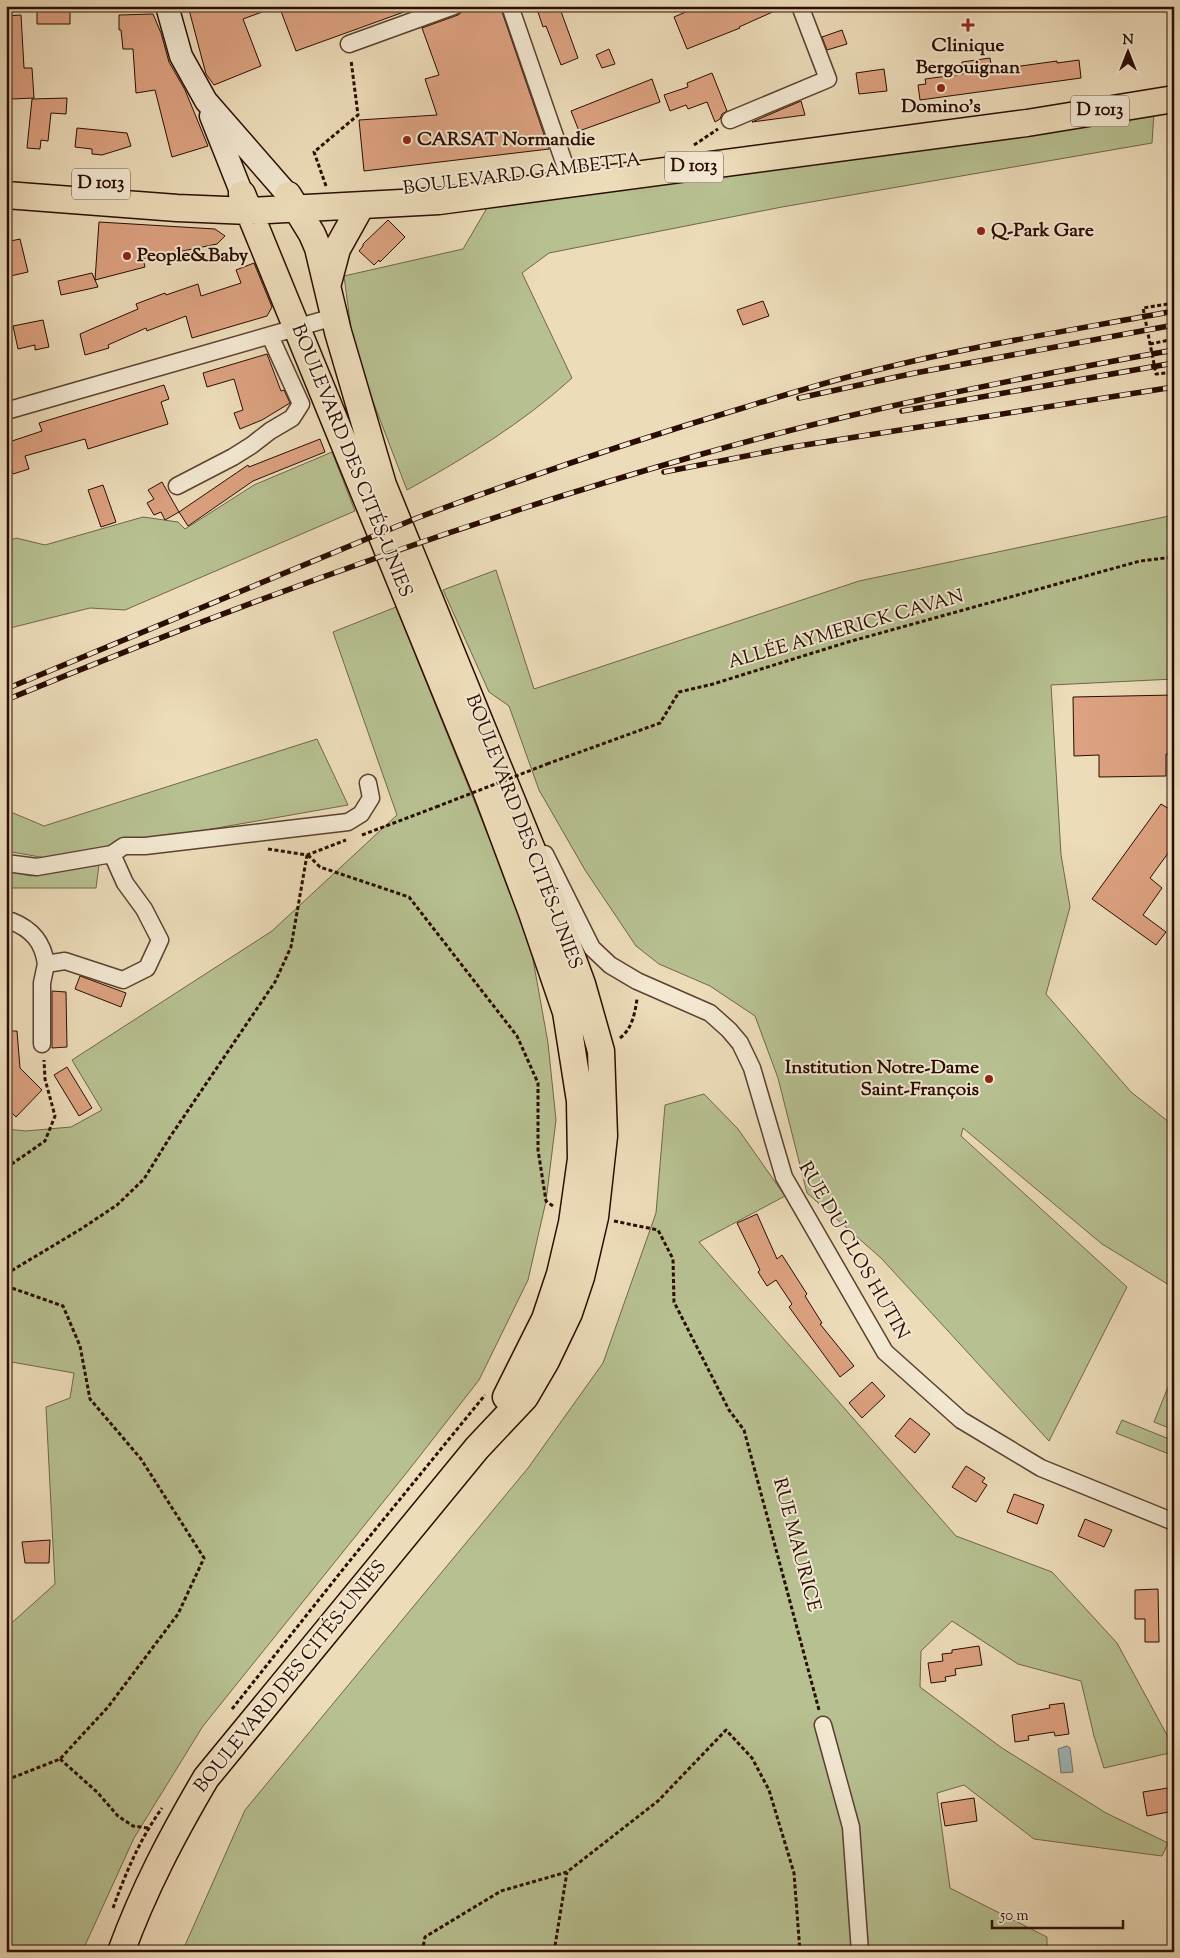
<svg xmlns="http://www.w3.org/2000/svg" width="1180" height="1958" font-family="'Sorts Mill Goudy',serif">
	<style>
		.green { fill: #b7c091; stroke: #706648 }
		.water { fill: #9fb8bb; stroke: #707370 }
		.building { fill: #dda281; stroke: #2a0c00 }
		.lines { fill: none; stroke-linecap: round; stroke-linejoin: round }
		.minor-casing { stroke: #5b402e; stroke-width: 19 }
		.secondary-casing { stroke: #2a0c00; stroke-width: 25 }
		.primary-casing { stroke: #2a0c00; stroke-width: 29 }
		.path { stroke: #2a0c00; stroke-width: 3; stroke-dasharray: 4 2.5; stroke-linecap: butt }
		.minor { stroke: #f3e8d2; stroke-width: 16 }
		.secondary { stroke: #f3e8d2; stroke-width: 22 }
		.primary { stroke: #eddcba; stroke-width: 26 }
		.rail-casing { stroke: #2a0c00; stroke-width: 5.5 }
		.rail { stroke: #f3e8d2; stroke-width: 4; stroke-dasharray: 11; stroke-linecap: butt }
		.path-bridge { stroke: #2a0c00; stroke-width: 3; stroke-dasharray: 4 2.5; stroke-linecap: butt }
		.poi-dot { fill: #8f2418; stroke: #f3e8d2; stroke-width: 2 }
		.labels { text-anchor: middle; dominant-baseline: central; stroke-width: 4; stroke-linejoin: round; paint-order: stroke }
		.shield { fill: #f3e8d2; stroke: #664e3f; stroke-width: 1 }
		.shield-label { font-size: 18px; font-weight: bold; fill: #2a0c00 }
		.poi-label { font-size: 19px; font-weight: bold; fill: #2a0c00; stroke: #f3e8d2; text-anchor: start }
		.street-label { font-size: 19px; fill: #2a0c00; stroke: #f3e8d2 }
	</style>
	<rect width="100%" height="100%" fill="#eddcba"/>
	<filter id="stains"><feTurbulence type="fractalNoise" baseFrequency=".004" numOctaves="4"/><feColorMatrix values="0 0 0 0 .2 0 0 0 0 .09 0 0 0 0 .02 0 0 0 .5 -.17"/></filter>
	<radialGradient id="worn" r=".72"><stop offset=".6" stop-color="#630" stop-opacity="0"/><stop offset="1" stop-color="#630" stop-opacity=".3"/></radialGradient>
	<path class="green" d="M1154 112 1152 143 782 207 549 253 522 273 572 378C523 423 465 458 407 490L354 352 344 276 463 249 491 201Z
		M332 452 355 511 125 610 90 608 6 629V542L16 538 45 545 143 517 178 522 185 529 254 485Z
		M1174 515V679L1051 685 1061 855 1070 907 1046 994 1131 1092 1174 1126V1288L1102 1244 963 1128 961 1136 1127 1287 1049 1441 881 1258 807 1193 778 1078 755 1016 710 986 659 964 636 946 585 870 539 790 509 706 489 692 443 590 496 570 534 689 859 581Z
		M396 607 529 937 548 1043 556 1120 546 1201 528 1280 479 1380 408 1471 203 1726 134 1838 82 1952H6V1628L55 1584 46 1407 70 1398 74 1373 6 1361V1129L26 1131 71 1127 102 1110 72 1060 272 931 397 815 333 632Z
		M317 739 348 805 46 858 6 851V810L44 826Z
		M99 865 96 888H6V871L31 876Z
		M704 1094 738 1129 785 1196 699 1242 956 1536 1052 1572 1117 1643 1174 1748V1752L1104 1768 1094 1736 1081 1681 1018 1664 952 1621 921 1651 920 1687 1002 1748 1106 1813 1168 1843 1162 1856 1034 1839 964 1785 937 1793 950 1888 1047 1937V1952H182L245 1810 528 1468 603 1363 656 1213 665 1105Z
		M1174 1372V1430L1154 1422Z
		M1122 1420 1174 1441V1456L1116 1433Z"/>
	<path class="water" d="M1067 1746 1070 1748 1073 1772 1061 1773 1058 1749Z"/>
	<path class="building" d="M37 6H70V24H37Z
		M188 6H273V8L243 19 261 66 214 85 206 74Z
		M279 6H424L416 9 415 8 296 51Z
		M464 6H474V11L488 6H500L549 149 364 171 359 120 437 115 425 79 439 75 422 28 458 15 462 12Z
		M536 6H559L578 58 561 65 546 26 543 27Z
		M700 6H786L739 27 740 28 687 49 674 17Z
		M153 14 161 33 169 62 185 90 208 146 172 157 155 90 136 93 133 49H123L121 30H119V15Z
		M21 15 24 68H32L34 98 12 99 10 68H6V16Z
		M842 30 847 44 827 50 822 37Z
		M609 49 615 64 602 68 596 55Z
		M990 58 992 70 1057 61V63L1079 60 1081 78 920 100 918 85 926 84 925 79 963 74 962 62Z
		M884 69 887 91 859 94 856 73Z
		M712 73 727 111 722 114 720 119 715 122 707 102 688 109 686 105 670 111 664 95 688 87 687 83Z
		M652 79 660 102 579 131 571 111Z
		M67 98 66 114 51 113 48 141 41 140 40 149 27 148 32 99Z
		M801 101 805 115 752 122Z
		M77 128 127 133 131 146 102 155 92 154V149L75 147Z
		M388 220 405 237 380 262 379 260 374 265 359 251 363 246V244Z
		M99 222 215 229 225 236 217 244 143 259 145 267 95 280Z
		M20 239 28 272 6 277V242Z
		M254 263 272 307 267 316 192 338 186 316 147 331 146 328 108 345 109 348 85 355 80 334 138 309 136 304 165 293 166 295 198 284 201 296 241 283 236 270Z
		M92 273 98 287 61 295 58 281Z
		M763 301 769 316 743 325 737 310Z
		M43 320 49 347 35 350V345L18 349 13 326Z
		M267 354 281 391 284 390 290 403 262 420 240 429 234 413 243 410 234 379 207 387 203 373Z
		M164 385 169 399 161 402 168 424 88 449 85 439 25 456 29 469 13 474 10 464 6 465V443L42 431 39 423Z
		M320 439 325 452 253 481 188 526 179 512 248 465 249 467Z
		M162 482 179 512 165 520 161 512 154 515 147 503 154 499 148 490Z
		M103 485 116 522 101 527 88 490Z
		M1174 695V754H1166V776L1099 777V755L1074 756 1073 697Z
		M1161 804 1174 812V845L1150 878 1162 888 1143 915 1166 932 1156 945 1092 899Z
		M80 976 126 993 121 1007 75 989Z
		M52 991 66 992 67 1047 52 1048Z
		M6 1031H17L20 1068 42 1090 16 1117 6 1107Z
		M67 1067 92 1108 79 1116 54 1075Z
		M757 1214 777 1259 782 1255 807 1294 805 1296 822 1323 820 1324 854 1366 840 1377 789 1307 792 1304 776 1280 767 1286 758 1272 760 1270 737 1223Z
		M872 1382 885 1396 862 1418 849 1403Z
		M910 1418 930 1434 915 1453 895 1436Z
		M966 1466 985 1478 982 1482 987 1485 976 1502 952 1487Z
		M1014 1494 1044 1505 1037 1524 1007 1512Z
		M1085 1519 1112 1530 1104 1547 1078 1536Z
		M50 1540 49 1563H25L22 1542Z
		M1158 1589 1159 1642H1145V1619H1135V1590Z
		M979 1646 982 1665 955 1669 956 1675 945 1677 946 1681 931 1683 928 1663 943 1661 942 1654 952 1653V1650Z
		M1064 1703 1069 1734 1055 1736 1054 1732 1028 1736 1029 1740 1015 1742 1012 1715 1050 1708 1049 1705Z
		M1174 1787V1811L1147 1816 1143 1792Z
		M974 1798 977 1821 945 1826 941 1803Z"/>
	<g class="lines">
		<defs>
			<path id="minor" d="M510 6 567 171
				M349 44 454 6
				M730 120 828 79 800 6
				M6 411 334 317
				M177 486 233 457 252 445 270 431 292 418 301 404 270 336
				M545 854 592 948 610 965 637 981 710 1013 729 1030 740 1043 752 1068 784 1177 885 1352 961 1420 1041 1468 1174 1522
				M6 863 37 867 112 854 124 846H145L348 822 361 814 371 798 368 783
				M11 921C32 929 43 942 46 964
				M42 1044V983L46 964 65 961 123 980 147 968 160 940 144 909 125 883 112 854
				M823 1725 851 1827 860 1952"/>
			<path id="secondary" d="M167 6 181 56 206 101 288 195
				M211 116 242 194"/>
			<path id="primary" d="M242 194 487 793 532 913 566 1012 580 1101 581 1159 572 1223 560 1274 545 1319 506 1397
				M6 195 177 208 250 211 439 201 1027 123 1174 99
				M328 283 337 249 361 206
				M121 1952C144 1889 172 1836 206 1778L477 1448 525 1397 546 1361 569 1313 581 1277 595 1217 604 1136 601 1051 582 984 537 862 383 485 338 332 318 248 312 234 288 195"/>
		</defs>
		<use href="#minor" class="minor-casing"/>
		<use href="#secondary" class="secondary-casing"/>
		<use href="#primary" class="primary-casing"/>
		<path class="path" d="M694 145 718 129
			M326 186 314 152 358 115 351 60
			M1174 303 1143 308 1156 374 1174 372
			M1150 344 1174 339
			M547 764 660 723 679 692 713 684 848 642 1140 561 1174 557
			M362 835 436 807
			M268 849 307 855 346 840
			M308 855 320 867 409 897 517 1036 538 1083V1150L546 1201 553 1206
			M620 1038C632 1029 635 1013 637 999
			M6 1168 45 1141 55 1116 45 1079 44 1060
			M614 1221 658 1230 673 1259 674 1302 729 1410 744 1430 819 1710
			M6 1274 81 1229 117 1205 144 1179 170 1137 275 982 291 947 307 855
			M6 1286 63 1306 80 1346 90 1399 141 1459 204 1558 178 1614 108 1707 60 1759 9 1779 6 1778
			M232 1709 348 1563 485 1395
			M60 1759 97 1792 118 1816 133 1826 148 1828
			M113 1908C126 1872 140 1839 162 1808
			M422 1952 425 1937 501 1891 567 1872 658 1801 726 1730 752 1758 769 1790 794 1873 800 1952
			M554 1952 567 1872"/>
		<use href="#minor" class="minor"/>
		<use href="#secondary" class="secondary"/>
		<use href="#primary" class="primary"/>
		<defs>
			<path id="rail" d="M799 398 915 373 1174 325
				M902 411 1174 363
				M664 472 792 447 1174 387
				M6 689 417 518C526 477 635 440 746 407 788 394 829 381 872 371 971 346 1073 330 1174 311
				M6 700C231 607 460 523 695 456 852 411 1013 379 1174 350"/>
		</defs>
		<use href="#rail" class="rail-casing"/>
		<use href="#rail" class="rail"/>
		<path class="path-bridge" d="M436 807 547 764"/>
	</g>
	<g class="poi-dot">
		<path d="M965.5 17.5h5v5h5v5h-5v5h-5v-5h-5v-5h5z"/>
		<circle cx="941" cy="88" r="5"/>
		<circle cx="407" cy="140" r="5"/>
		<circle cx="981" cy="231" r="5"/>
		<circle cx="127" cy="256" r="5"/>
		<circle cx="989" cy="1079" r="5"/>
	</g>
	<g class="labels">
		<g class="shield">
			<rect x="1071" y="95.5" width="58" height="31" rx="4"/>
			<rect x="665" y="151.5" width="58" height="31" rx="4"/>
			<rect x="72" y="168.5" width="58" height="31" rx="4"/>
		</g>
		<g class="shield-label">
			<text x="1100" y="111">D 1013</text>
			<text x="694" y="167">D 1013</text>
			<text x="101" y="184">D 1013</text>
		</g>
		<g class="poi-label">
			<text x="968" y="46" text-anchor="middle">Clinique<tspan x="968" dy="22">Bergouignan</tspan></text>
			<text x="941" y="107" text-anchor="middle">Domino's</text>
			<text x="417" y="140">CARSAT Normandie</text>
			<text x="991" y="231">Q-Park Gare</text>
			<text x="137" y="256">People&amp;Baby</text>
			<text x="979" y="1068" text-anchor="end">Institution Notre‐Dame<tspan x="979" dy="22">Saint‐François</tspan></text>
		</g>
		<g class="street-label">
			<text transform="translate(522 175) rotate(-7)">BOULEVARD GAMBETTA</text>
			<text transform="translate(351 461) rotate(68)">BOULEVARD DES CITÉS-UNIES</text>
			<text transform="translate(846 630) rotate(-16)">ALLÉE AYMERICK CAVAN</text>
			<text transform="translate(523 832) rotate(69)">BOULEVARD DES CITÉS-UNIES</text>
			<text transform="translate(853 1251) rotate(60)">RUE DU CLOS HUTIN</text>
			<text transform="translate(796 1545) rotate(75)">RUE MAURICE</text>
			<text transform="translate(291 1677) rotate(-51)">BOULEVARD DES CITÉS-UNIES</text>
		</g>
	</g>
	<rect width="1180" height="1958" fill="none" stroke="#eddcba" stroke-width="25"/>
	<rect x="8" y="8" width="1165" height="1943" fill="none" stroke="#2a0c00" stroke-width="2.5"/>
	<rect x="12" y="12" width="1155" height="1933" fill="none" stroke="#2a0c00"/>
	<g transform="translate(1128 52)" stroke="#f3e8d2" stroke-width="4" paint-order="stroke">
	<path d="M0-4L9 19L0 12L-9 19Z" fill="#2a0c00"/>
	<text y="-8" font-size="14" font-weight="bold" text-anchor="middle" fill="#2a0c00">N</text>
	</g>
	<path d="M992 1920v8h131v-8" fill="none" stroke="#2a0c00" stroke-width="2.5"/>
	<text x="1000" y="1920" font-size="15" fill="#2a0c00" stroke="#f3e8d2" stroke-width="4" paint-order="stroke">50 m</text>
	<rect width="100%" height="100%" filter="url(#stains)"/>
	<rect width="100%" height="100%" fill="url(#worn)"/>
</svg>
